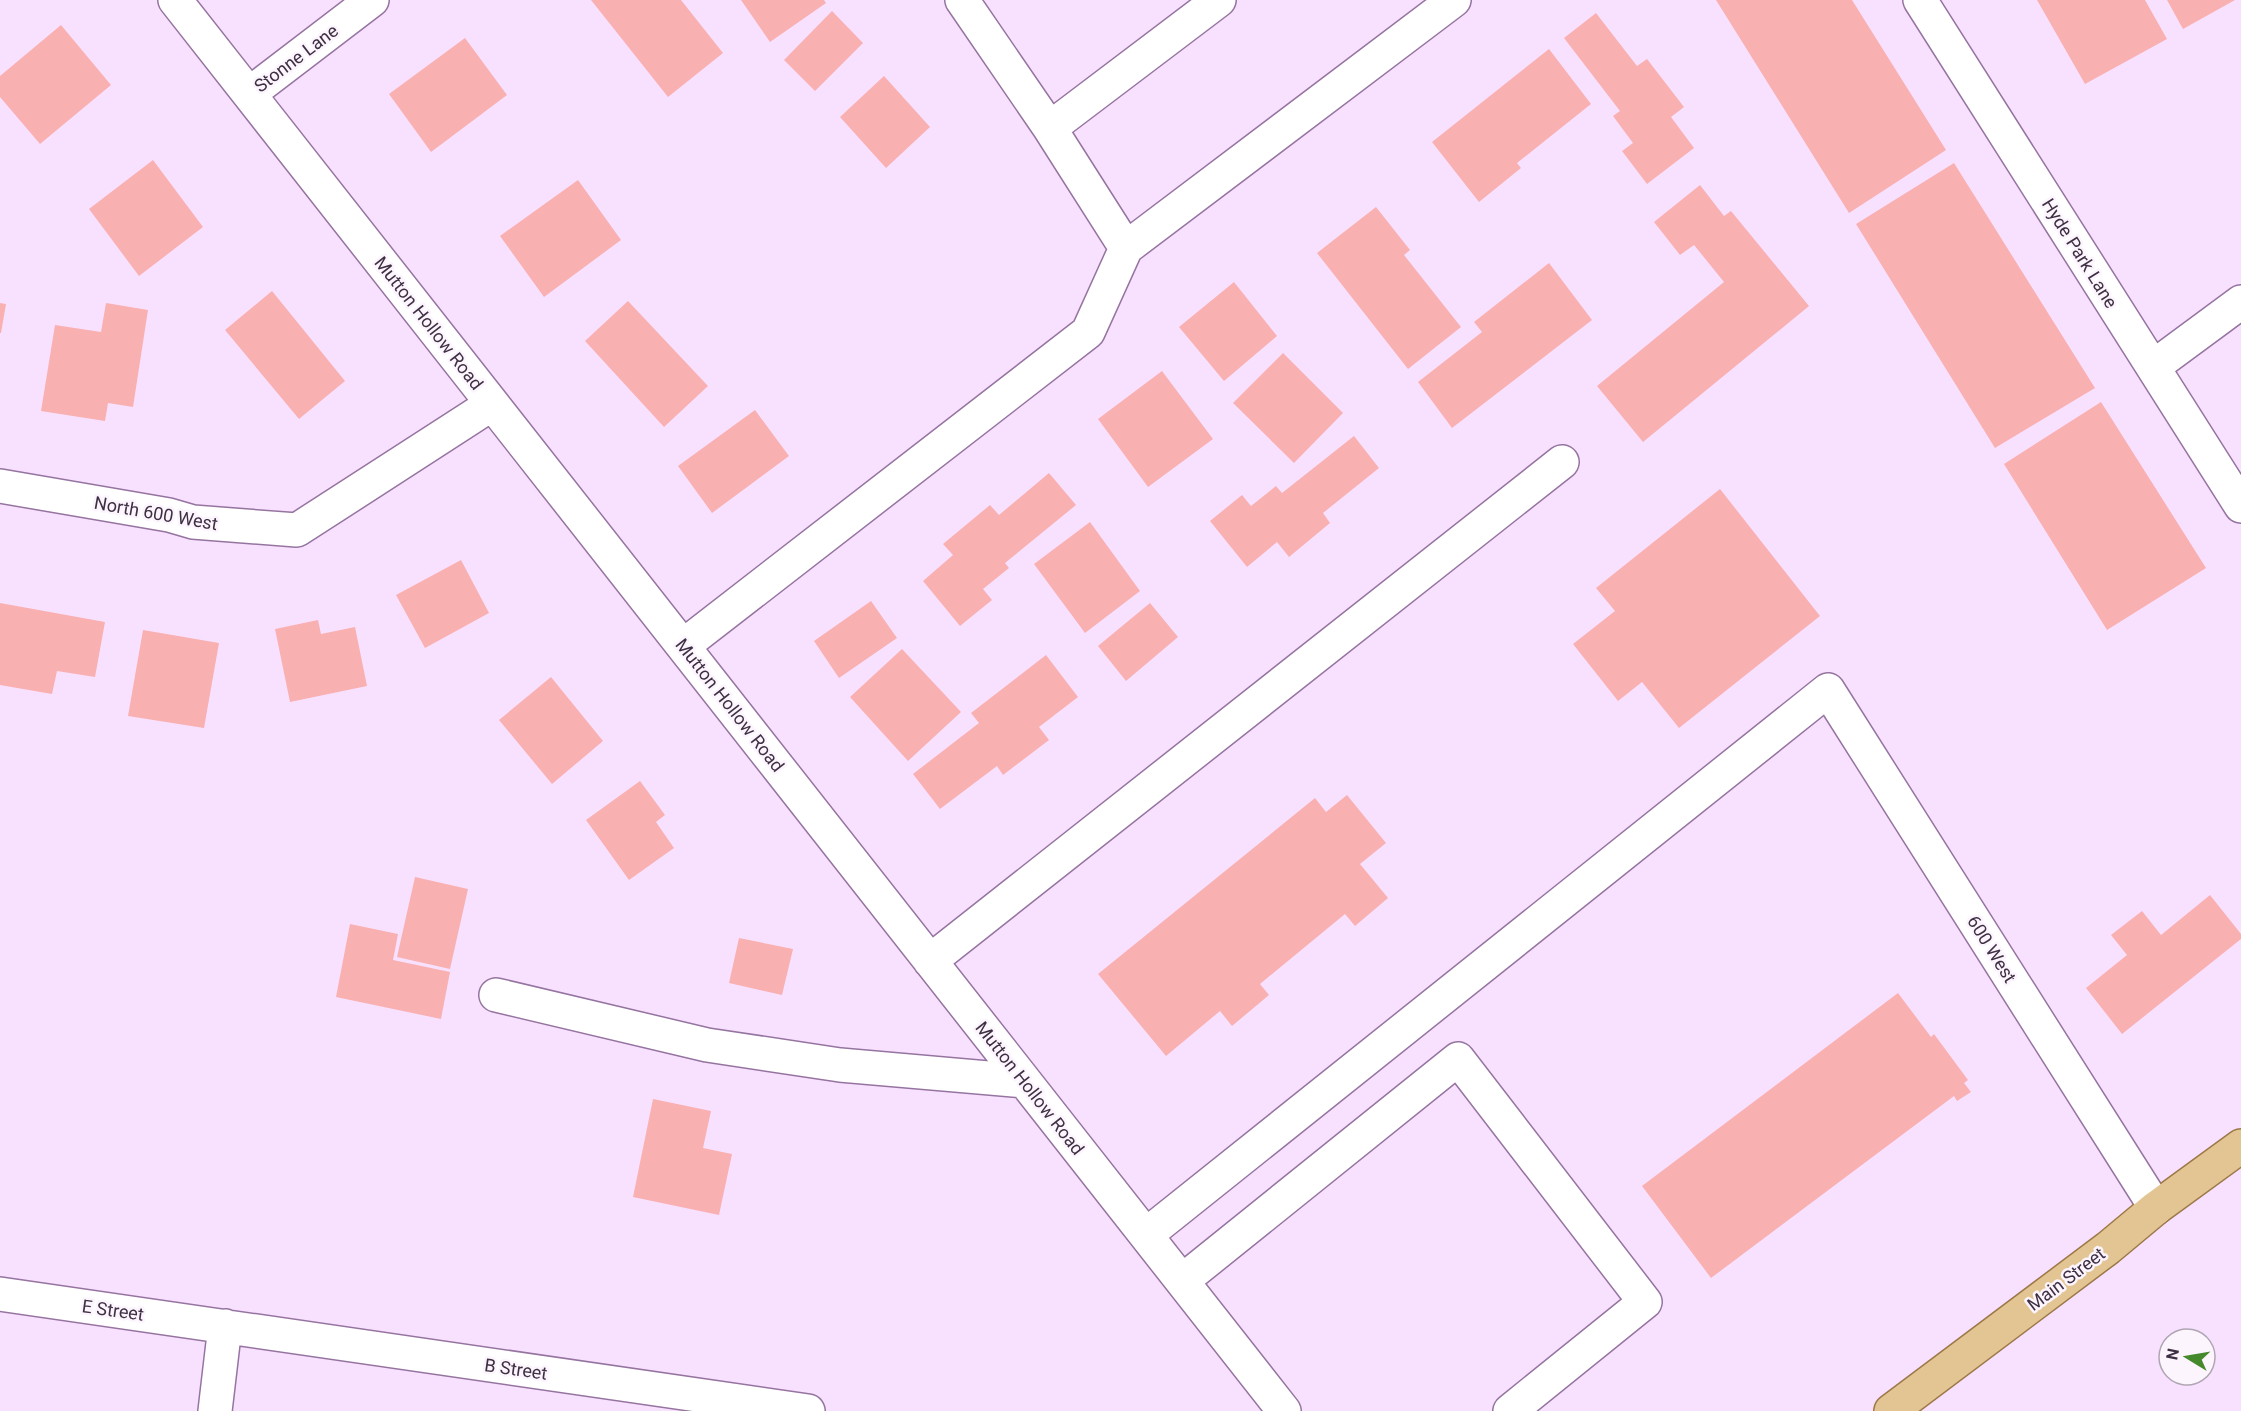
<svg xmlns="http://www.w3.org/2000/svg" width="2241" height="1411" font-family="Roboto,sans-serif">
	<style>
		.building { fill: #f9b0b1 }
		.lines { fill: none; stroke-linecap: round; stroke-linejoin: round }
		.minor-casing { stroke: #9674a0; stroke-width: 36 }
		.major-casing { stroke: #9c7847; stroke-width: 36 }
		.minor { stroke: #fff; stroke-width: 33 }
		.major { stroke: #e2c592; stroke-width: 33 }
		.labels { text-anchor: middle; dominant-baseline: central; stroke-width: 5; stroke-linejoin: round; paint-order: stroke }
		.street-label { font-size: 18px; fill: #3e3042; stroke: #fcf5fe }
	</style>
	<rect width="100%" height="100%" fill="#f8e1ff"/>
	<path class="building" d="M591 0H681L723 53 668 97Z
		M741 0H824L826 3 770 42Z
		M1716 0H1852L1946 150 1849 213Z
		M2037 0H2145L2167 39 2085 84Z
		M2167 0H2235L2183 29Z
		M832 11 863 43 815 91 784 60Z
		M1596 13 1637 66 1647 59 1684 107 1671 117 1694 148 1647 184 1622 151 1633 143 1613 116 1620 111 1564 38Z
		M61 25 111 85 40 144 0 97V76Z
		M465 38 507 95 431 152 389 94Z
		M1549 49 1591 104 1517 163 1521 168 1479 202 1432 142Z
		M884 76 930 127 886 168 840 117Z
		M153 160 203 227 139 276 89 209Z
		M1954 163 2095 388 1995 448 1856 224Z
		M578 180 621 240 544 297 500 236Z
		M1700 185 1724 216 1731 211 1809 306 1643 442 1597 386 1724 282 1694 245 1680 255 1654 222Z
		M1376 207 1410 250 1404 255 1461 327 1408 369 1317 253Z
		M1549 263 1592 320 1452 428 1418 382 1482 332 1474 322Z
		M1234 282 1277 336 1224 381 1179 327Z
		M272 291 345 381 299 419 225 330Z
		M628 301 708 386 664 427 585 341Z
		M0 303 6 304 1 333H0Z
		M106 303 148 310 133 407 108 403 105 421 41 411 55 325 101 332Z
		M1283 353 1343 413 1294 463 1233 403Z
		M1162 371 1213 439 1148 487 1098 419Z
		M2101 402 2206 568 2107 630 2004 464Z
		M755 410 789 456 712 513 678 466Z
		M1354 436 1379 468 1323 513 1330 523 1289 557 1277 542 1247 567 1210 521 1242 495 1251 506 1276 486 1282 493Z
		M1049 473 1076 505 1005 563 1009 568 983 589 992 600 960 626 923 581 953 555 943 544 990 505 999 515Z
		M1720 489 1820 616 1679 728 1642 682 1618 701 1573 644 1615 611 1596 588Z
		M1090 522 1140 591 1085 633 1034 564Z
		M461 560 489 613 425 648 396 595Z
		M871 601 897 638 839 678 814 641Z
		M0 603 105 622 95 677 57 671 52 694 0 685Z
		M1150 603 1178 637 1126 681 1098 646Z
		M318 620 321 634 355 627 367 686 290 702 275 629Z
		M143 630 219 643 204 728 128 716Z
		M902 649 961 712 908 761 850 697Z
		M1046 655 1078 697 1039 727 1049 740 1003 775 997 766 940 809 913 774 979 723 971 713Z
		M551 677 603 741 552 784 499 720Z
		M640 781 665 815 656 822 674 848 629 880 586 820Z
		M1347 795 1386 843 1360 864 1388 898 1355 926 1345 914 1260 984 1269 995 1232 1026 1220 1011 1166 1056 1098 974 1315 798 1326 812Z
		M415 877 468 889 450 969 397 957Z
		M2210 895 2241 934V939L2122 1034 2086 988 2127 955 2111 935 2142 911 2161 935Z
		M350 924 398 934 393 960 450 972 441 1019 336 997Z
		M739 938 793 949 782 995 729 983Z
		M1898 993 1931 1037 1934 1034 1968 1080 1964 1083 1971 1092 1957 1101 1954 1096 1711 1278 1642 1186Z
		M653 1099 711 1111 703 1148 732 1154 719 1215 633 1197Z"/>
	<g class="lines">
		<defs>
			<path id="minor" d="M175 0 1284 1411
				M962 0 1049 127 1126 248
				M1920 0 2241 506
				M249 94 372 0
				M1050 128 1219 0
				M2153 367 2241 302
				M0 486 169 515 193 522 297 530 492 404
				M683 646 1088 332 1126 248 1454 0
				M930 961 1562 462
				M496 995 707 1045 840 1065 1024 1081
				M1146 1235 1828 690 2156 1208
				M1182 1281 1458 1059 1645 1302 1510 1411
				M0 1294 808 1411
				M215 1411 225 1326"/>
			<path id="major" d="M1891 1411 2108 1248 2156 1208 2241 1146"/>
		</defs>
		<use href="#minor" class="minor-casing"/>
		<use href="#major" class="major-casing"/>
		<use href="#minor" class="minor"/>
		<use href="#major" class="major"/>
	</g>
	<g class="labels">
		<g class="street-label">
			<text transform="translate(296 58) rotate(-37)">Stonne Lane</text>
			<text transform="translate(2080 253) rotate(58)">Hyde Park Lane</text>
			<text transform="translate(429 323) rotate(52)">Mutton Hollow Road</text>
			<text transform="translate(156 513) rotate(10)">North 600 West</text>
			<text transform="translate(730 705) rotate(52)">Mutton Hollow Road</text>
			<text transform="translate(1992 949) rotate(58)">600 West</text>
			<text transform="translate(1030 1088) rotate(52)">Mutton Hollow Road</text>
			<text transform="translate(2066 1279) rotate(-37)">Main Street</text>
			<text transform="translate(113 1310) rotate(8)">E Street</text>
			<text transform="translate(516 1369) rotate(8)">B Street</text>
		</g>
	</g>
	<g transform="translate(2187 1357) rotate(281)"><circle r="28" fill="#fcf5fe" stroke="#b0a6b3" stroke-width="1.5"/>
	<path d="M0-4.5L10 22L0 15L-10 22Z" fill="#46892c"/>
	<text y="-9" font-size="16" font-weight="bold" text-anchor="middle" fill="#3e3042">N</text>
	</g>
</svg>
